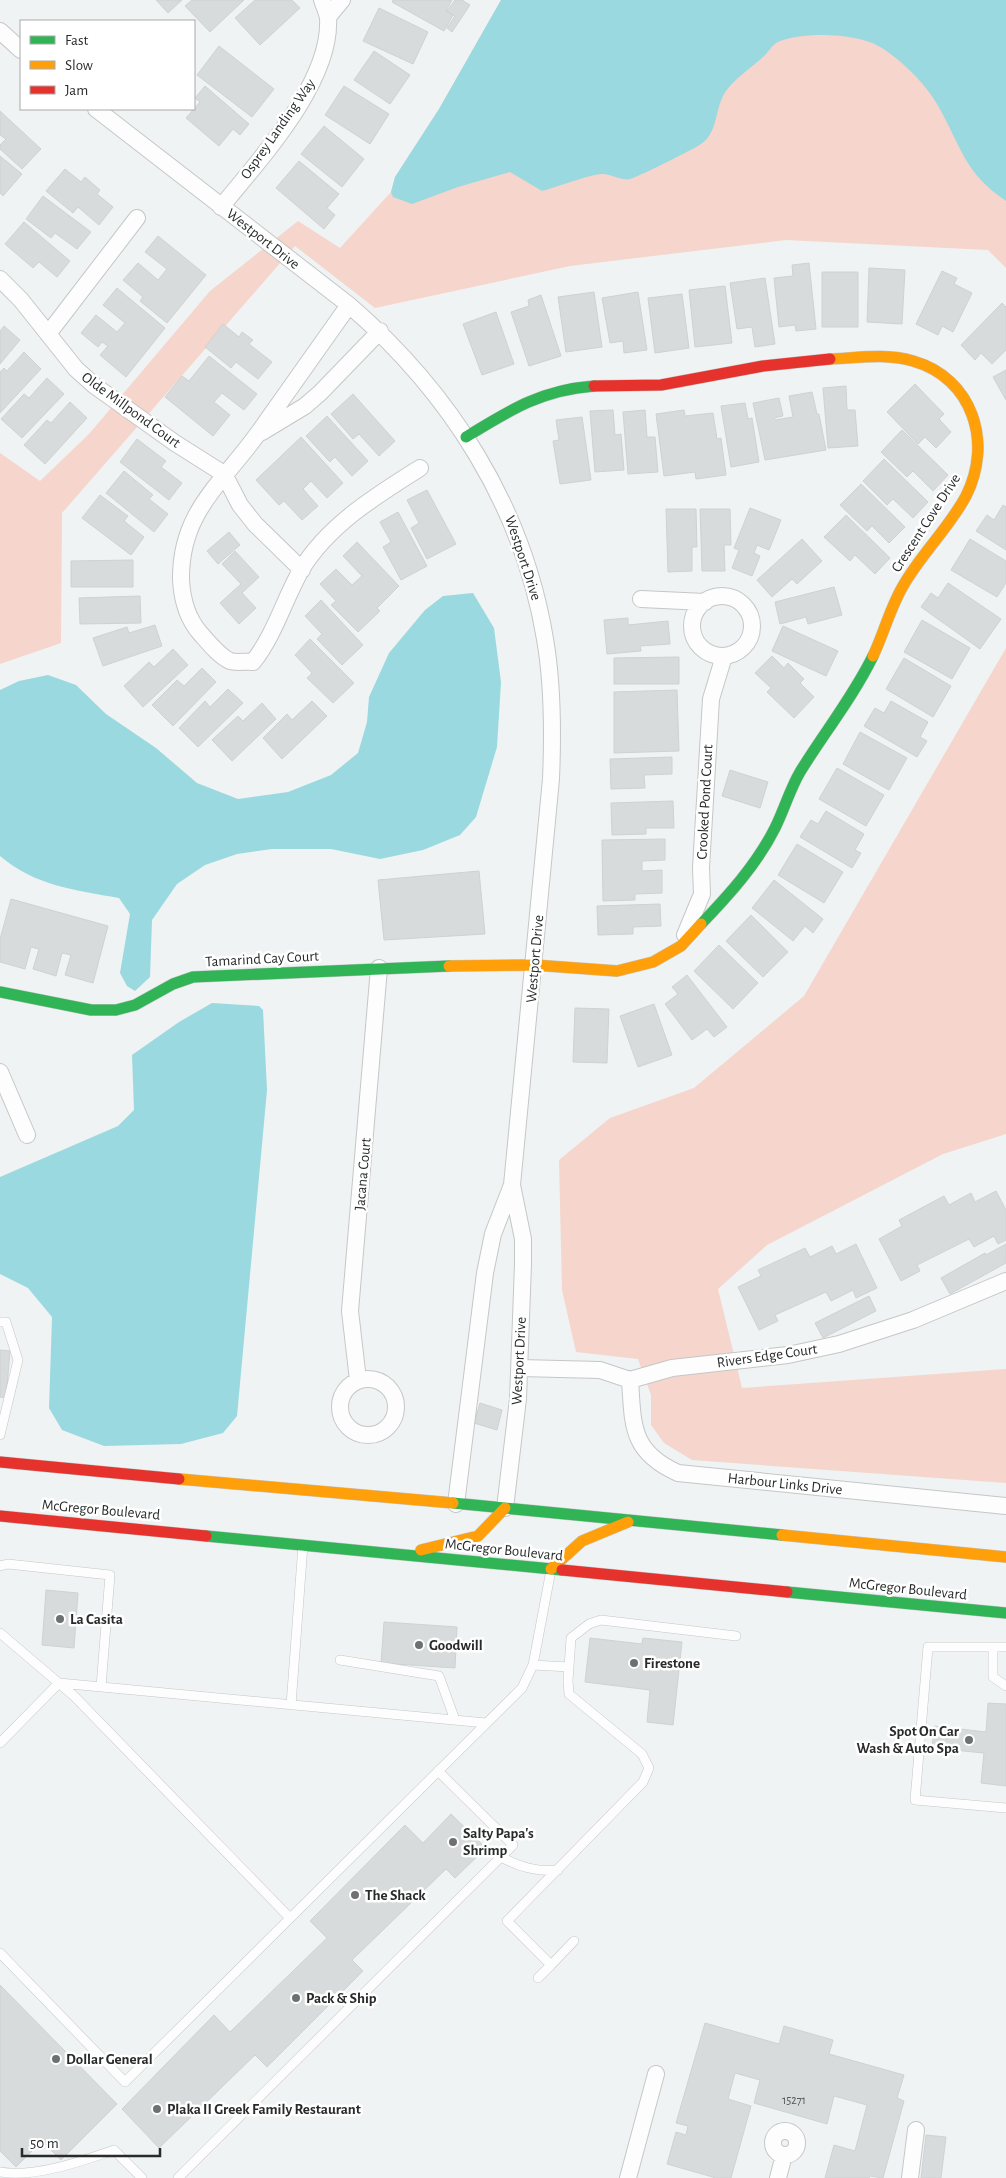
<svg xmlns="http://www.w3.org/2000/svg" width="1006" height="2178" font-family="'Alegreya Sans',sans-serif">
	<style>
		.green { fill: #f5d5cc }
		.water { fill: #9ad9df }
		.building { fill: #d8dbdb; stroke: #cfd2d2 }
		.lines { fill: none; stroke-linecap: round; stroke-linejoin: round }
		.lane-casing { stroke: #c5c7c7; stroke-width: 10 }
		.street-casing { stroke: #c5c7c7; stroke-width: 18 }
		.fast-casing { stroke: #c5c7c7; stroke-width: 12 }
		.slow-casing { stroke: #c5c7c7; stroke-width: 12 }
		.jam-casing { stroke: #c5c7c7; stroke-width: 12 }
		.lane { stroke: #fdfdfd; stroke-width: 9 }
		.street { stroke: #fdfdfd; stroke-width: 16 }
		.fast { stroke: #30b455; stroke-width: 11 }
		.slow { stroke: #ff9f0a; stroke-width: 11 }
		.jam { stroke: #e5322d; stroke-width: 11 }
		.poi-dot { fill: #6e7171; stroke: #fff; stroke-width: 2 }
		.labels { text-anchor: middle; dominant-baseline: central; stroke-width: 5; stroke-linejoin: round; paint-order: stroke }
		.number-label { font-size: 12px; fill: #565858 }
		.street-label { font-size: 15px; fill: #292b2b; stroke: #fff }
		.poi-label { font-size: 15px; font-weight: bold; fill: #292b2b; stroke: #fff; text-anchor: start }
	</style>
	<rect width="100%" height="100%" fill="#eff3f3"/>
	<path class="green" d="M501 0H1006V268L988 250 786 240 570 266 375 308 295 246 62 513 61 643 0 664V453L40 481 89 434 210 291 298 221 340 248 391 192 395 177 439 109Z
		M1006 648V1134L943 1154 767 1245 718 1289 742 1388 1006 1369V1483L692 1460 664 1443 651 1425V1395L638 1359 576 1352 562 1290 559 1160 610 1118 694 1088 804 996Z"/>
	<path class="water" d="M501 0H1006V201C963 172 961 145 937 104 925 83 902 61 882 48 859 33 803 31 778 42 773 44 769 51 765 55 753 67 736 77 726 91 714 108 719 132 701 144 694 149 636 178 630 179 621 181 610 173 601 174 585 176 560 186 542 191L510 172 458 187 412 204 393 197 391 192 395 177 439 109Z
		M473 593 494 628 501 682 497 747 476 817 460 835 423 850 380 859 331 849H272L237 854 205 865 177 884 152 920 150 977 135 991 127 986 120 973 130 914 119 898C75 890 35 886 0 856V690L19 681 48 675 76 685 106 714 156 748 197 783 238 799 288 792 331 775 358 753 367 722 369 697 389 653 425 610 443 596Z
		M212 1003 259 1006 263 1010 267 1090 237 1416 223 1433 181 1444 104 1446 62 1430 49 1408 52 1317 28 1288 0 1274V1177L118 1126 134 1110 132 1055 179 1022Z"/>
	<path class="building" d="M156 0H182L168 13Z
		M192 0H244L210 32 185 6Z
		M255 0H292L300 8 260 45 235 18Z
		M393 0H452L446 11 453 15 444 31 392 2Z
		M455 0H462L470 5 452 32 447 28 455 16 447 11Z
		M379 8 428 32 413 64 363 41Z
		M219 46 274 89 252 117 197 75Z
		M374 51 410 75 390 104 354 80Z
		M205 86 249 124 240 135 233 129 219 146 186 118 200 102 195 98Z
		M344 86 389 114 370 144 325 115Z
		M0 111 41 149 22 169 0 149V145L6 139 0 135Z
		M324 126 364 159 342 187 301 154Z
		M0 156 22 174 3 196 0 193Z
		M299 161 339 194 327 208 335 215 324 229 276 188Z
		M65 169 81 182 85 177 100 190 97 194 113 207 99 225 78 207 73 213 46 191Z
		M43 196 91 232 77 249 55 233 51 238 26 219Z
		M24 222 70 261 57 277 39 262 33 268 5 244Z
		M158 236 206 275 167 323 140 301 143 297 123 280 138 263 158 280 167 269 145 252Z
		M809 263 816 329 796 331 795 325 779 327 774 278 793 276 792 265Z
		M869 268 905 270 902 324 867 322Z
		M942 271 957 278 954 284 972 293 953 332 942 326 938 335 916 324Z
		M822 272H858V327H822Z
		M765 278 775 344 755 347 752 327 737 329 730 283Z
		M725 286 732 343 695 347 689 290Z
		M117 288 165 328 126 377 100 355 108 346 102 342 98 347 81 333 96 315 117 332 125 323 103 305Z
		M594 292 602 347 566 352 558 297Z
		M638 292 647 350 624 353 623 341 610 343 602 298Z
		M682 294 689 348 655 353 648 298Z
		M541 295 561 356 529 366 511 312 529 306 528 300Z
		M1002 303 1006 307V350L992 364 981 353 975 360 961 345Z
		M496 312 514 364 482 375 463 324Z
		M223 324 239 337 242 332 253 340 249 344 272 362 258 379 236 362 231 368 205 347Z
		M4 326 20 340 0 364V331Z
		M24 352 41 369 0 413V372L4 368 7 371Z
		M209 356 257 394 244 410 222 393 214 402 230 415 213 436 165 397 182 376 189 381Z
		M1006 370V400L993 377Z
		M47 378 64 394 22 438 1 419 24 394 29 398Z
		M915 384 944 414 939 419 951 432 936 448 925 437 918 444 887 412Z
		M846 386 847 410H855L858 446 828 448 823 388Z
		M812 392 817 414H819L826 450 765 460 753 403 779 398 783 416 774 418 775 420 793 417 789 396Z
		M353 394 395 441 379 456 359 434 353 439 331 414Z
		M70 402 87 418 45 464 24 445 47 420 51 423Z
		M745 403 748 419 752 418 759 462 731 467 721 406Z
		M613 410 615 435 621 434 624 470 595 472 590 411Z
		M645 410 647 437H655L658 472 628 474 623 412Z
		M684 410 685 416 713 413 717 439 721 438 726 475 696 479 695 472 664 476 656 414Z
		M327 416 368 461 352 476 335 457 330 462 306 436Z
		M582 417 591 480 560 484 553 441 559 440 556 420Z
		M902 430 948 475 933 491 913 471 907 477 881 452Z
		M301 437 343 483 327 498 311 481 303 489 318 506 302 520 284 501 279 505 256 480Z
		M137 439 166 461 161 467 182 483 169 500 120 462Z
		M884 459 928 502 913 518 893 499 887 505 863 481Z
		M124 471 153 495 149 499 168 514 154 532 106 493Z
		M861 484 905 527 889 543 872 526 867 531 840 505Z
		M427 490 456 544 427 559 411 528 419 523 407 500Z
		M100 495 128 516 124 521 144 537 131 555 82 518Z
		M1003 505 1006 507V550L976 531 987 515 994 520Z
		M750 508 781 520 769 550 757 545 754 553 760 556 752 576 732 568 739 550 734 548Z
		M666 509H696L697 547H692V571L668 572Z
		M700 509H730L731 545H724L725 571H702Z
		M398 512 427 566 401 580 383 547 391 542 380 522Z
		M846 515 890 558 875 574 855 555 850 561 824 537Z
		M229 532 240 545 218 564 207 551Z
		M802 539 822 561 797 584 792 579 772 597 757 580Z
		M970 539 1006 561V583L997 597 951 570Z
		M357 542 399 586 377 608 380 611 358 632 331 605 336 601 320 584 336 569 352 585 362 576 343 556Z
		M235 551 259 577 242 593 256 608 239 624 220 603 241 584 222 564Z
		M133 560V587H71V561Z
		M948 583 1001 619 980 649 921 607 931 593 938 598Z
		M834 587 842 615 808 624 806 617 780 624 775 602Z
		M140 596 141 623 80 624 79 598Z
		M321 600 363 645 342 665 317 639 322 634 305 616Z
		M628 618V625L668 621 670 644 640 646 641 651 607 654 604 620Z
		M922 620 970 648 952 679 904 652Z
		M155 625 162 646 103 666 93 638 127 627 129 633Z
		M783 626 838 651 826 676 772 651Z
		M310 639 354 683 333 703 307 678 312 673 295 655Z
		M173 649 188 665 143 707 124 686 149 662 154 667Z
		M772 656 784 668 788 663 804 679 800 683 814 697 794 718 767 692 771 688 755 673Z
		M679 657V684H614V658Z
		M904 658 951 686 933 717 886 689Z
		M202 668 216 682 173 726 152 705 177 680 184 686Z
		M228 689 243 703 198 747 179 728 205 701 210 707Z
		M677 690 679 751 614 753V692Z
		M312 701 327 716 282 759 263 738 287 714 292 720Z
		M891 701 928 722 920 737 927 741 917 757 864 726 875 708 884 713Z
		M262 703 276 719 232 761 212 740 238 716 243 721Z
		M860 732 907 758 889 790 843 764Z
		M672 757V774L644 775 645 788 611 789 610 759Z
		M837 768 884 795 866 826 819 799Z
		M730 770 768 782 760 808 722 796Z
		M673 801 674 828H646V834L612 835 611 803Z
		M826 811 864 834 855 850 861 853 852 868 800 837 811 820 818 824Z
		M665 839V860L642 861V871L662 870V893L635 894V900L603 901 602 840Z
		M797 844 843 872 824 903 778 875Z
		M479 871 485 934 384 940 378 880Z
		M774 880 823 919 813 933 805 926 793 941 752 908Z
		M11 899 108 926 93 983 65 975 71 955 62 953 56 976 33 969 39 949 31 947 25 969 0 962V939Z
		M660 904 661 926 633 927V934L598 935 597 906Z
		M751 915 788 952 763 977 726 941Z
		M719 945 758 983 733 1009 694 971Z
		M687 975 727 1027 714 1037 707 1029 692 1040 665 1004 678 994 672 987Z
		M654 1004 672 1055 638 1067 620 1016Z
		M575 1008 609 1009 607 1063 573 1062Z
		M996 1191 1006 1210V1240L998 1244 994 1236 974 1247 969 1239 917 1265 920 1271 901 1281 879 1239 902 1226 899 1220 944 1196 949 1205 971 1193 975 1202Z
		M856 1244 877 1288 856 1298 853 1290 831 1301 826 1292 775 1315 778 1321 759 1330 738 1287 761 1276 758 1270 805 1248 810 1257 832 1246 836 1254Z
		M1006 1244V1263L950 1294 941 1278 985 1253 986 1255Z
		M869 1296 876 1311 823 1338 815 1323Z
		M0 1350 10 1351 6 1398 0 1397Z
		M480 1403 502 1410 497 1430 474 1423Z
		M46 1590 78 1593 74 1648 42 1645Z
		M384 1622 457 1627 455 1668 381 1663Z
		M590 1638 642 1644 643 1638 682 1642 673 1725 647 1722 650 1690 585 1682Z
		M988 1703 1006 1704V1786L981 1783 984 1753 932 1748 934 1726 986 1732Z
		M451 1814 486 1848 455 1878 446 1869 352 1960 363 1971 267 2067 255 2055 159 2148 122 2109 214 2015 230 2032 327 1938 310 1921 405 1825 423 1843Z
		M0 1985 117 2104 61 2160 42 2141 16 2167 0 2151Z
		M705 2023 779 2044 784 2026 833 2040 829 2054 904 2075 897 2098 904 2101 883 2178 870 2176 869 2178H825L834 2145 855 2151 867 2105 834 2096 827 2124 754 2103 760 2080 735 2073 728 2099 751 2106 731 2178H716L667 2164 676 2132 686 2135 688 2126 676 2123Z
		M926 2135 946 2137 941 2178H921Z"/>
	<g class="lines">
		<defs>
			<path id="lane" d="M0 1322H6L18 1360 0 1435
				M0 1566 8 1564 110 1575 101 1687
				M0 1633 74 1696 290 1918
				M993 1647V1677L1006 1686
				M1006 1647H928L915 1800 1006 1808
				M340 1660 439 1676 455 1720
				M533 1665 569 1667
				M291 1705 303 1545
				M0 1743 59 1683 486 1723
				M501 1857C520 1867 536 1872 558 1870
				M0 1953 125 2082 522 1688 533 1665 551 1570
				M551 1965 574 1941
				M538 1978 551 1965 507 1921 643 1782 649 1768 642 1754 569 1694 568 1681 571 1638 589 1624 601 1620 736 1636
				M0 2172C34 2178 82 2161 114 2150L142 2178
				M178 2178 513 1845 438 1771"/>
			<path id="street" d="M328 17 342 0
				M0 31 21 50
				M96 109 349 305C450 392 523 506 545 639 553 685 553 732 551 779L512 1185 493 1234 485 1273 456 1504
				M221 207C260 159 332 82 328 18 327 12 324 6 322 0
				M0 279 21 300 76 369 95 386 175 443 224 474 240 505 255 524 302 570
				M349 305C319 347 289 390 259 432 223 483 180 511 181 580 182 598 187 618 200 633 208 642 219 656 230 661 236 663 247 661 253 662 275 634 284 600 301 570 328 525 377 495 420 468
				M48 334 137 218
				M262 432 305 406 320 393 380 331
				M692 626a30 30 0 1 1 60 0a30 30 0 1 1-60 0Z
				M641 599 705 602
				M685 935 702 894 701 868 711 699 724 656
				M0 1072 27 1135
				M520 1368 600 1370 630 1380 672 1368 788 1355 839 1344 913 1320 1006 1281
				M340 1407a28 28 0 1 1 56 0a28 28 0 1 1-56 0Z
				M358 1380 350 1311 379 968
				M630 1380C633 1426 631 1452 678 1473L1006 1506
				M505 1508 518 1399 523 1264V1239L512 1185
				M773 2143a12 12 0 1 1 24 0a12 12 0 1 1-24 0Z
				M628 2178 656 2074
				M778 2178 784 2155
				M910 2178 916 2130"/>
			<path id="fast" d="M466 437C510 410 541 390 594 386
				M701 924C729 895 757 864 775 828 784 810 790 789 800 772 824 733 853 697 873 656
				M0 992 91 1010H116L135 1005 173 984 193 977 449 966
				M453 1503 782 1535
				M206 1536 562 1570
				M787 1592 1006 1613"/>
			<path id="slow" d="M830 359C857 358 886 353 913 361 973 378 993 443 966 496 949 528 921 554 903 586 890 608 884 633 873 656
				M449 966 534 965 617 971 653 962 681 946 701 924
				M179 1479 453 1503
				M782 1535 1006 1557
				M421 1550 478 1536 505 1508
				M551 1569 582 1541 628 1522"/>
			<path id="jam" d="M594 386 661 385 763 366 830 359
				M0 1462 179 1479
				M0 1516 206 1536
				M562 1570 787 1592"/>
		</defs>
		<use href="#lane" class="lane-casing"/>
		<use href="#street" class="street-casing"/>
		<use href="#fast" class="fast-casing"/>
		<use href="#slow" class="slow-casing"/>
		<use href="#jam" class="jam-casing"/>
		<use href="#lane" class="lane"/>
		<use href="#street" class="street"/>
		<use href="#fast" class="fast"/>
		<use href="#slow" class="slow"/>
		<use href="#jam" class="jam"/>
	</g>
	<g class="poi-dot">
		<circle cx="60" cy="1619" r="5"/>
		<circle cx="419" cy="1645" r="5"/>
		<circle cx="634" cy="1663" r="5"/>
		<circle cx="969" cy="1740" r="5"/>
		<circle cx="453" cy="1842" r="5"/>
		<circle cx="355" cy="1895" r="5"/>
		<circle cx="296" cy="1998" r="5"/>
		<circle cx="56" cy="2059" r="5"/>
		<circle cx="157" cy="2109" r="5"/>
	</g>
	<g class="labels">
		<g class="number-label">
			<text x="794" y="2100">15271</text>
		</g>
		<g class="street-label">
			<text transform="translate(278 129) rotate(-55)">Osprey Landing Way</text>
			<text transform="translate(263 239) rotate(38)">Westport Drive</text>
			<text transform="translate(131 410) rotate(36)">Olde Millpond Court</text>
			<text transform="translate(926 523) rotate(-57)">Crescent Cove Drive</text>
			<text transform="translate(523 558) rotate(72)">Westport Drive</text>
			<text transform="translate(705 802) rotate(-87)">Crooked Pond Court</text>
			<text transform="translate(262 959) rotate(-3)">Tamarind Cay Court</text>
			<text transform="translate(535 959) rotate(-85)">Westport Drive</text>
			<text transform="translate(363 1174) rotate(-85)">Jacana Court</text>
			<text transform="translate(767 1356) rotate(-8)">Rivers Edge Court</text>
			<text transform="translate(519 1361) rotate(-87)">Westport Drive</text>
			<text transform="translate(785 1484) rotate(6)">Harbour Links Drive</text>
			<text transform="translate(101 1510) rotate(5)">McGregor Boulevard</text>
			<text transform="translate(504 1550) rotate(6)">McGregor Boulevard</text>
			<text transform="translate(908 1589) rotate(6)">McGregor Boulevard</text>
		</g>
		<g class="poi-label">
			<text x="70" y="1619">La Casita</text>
			<text x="429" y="1645">Goodwill</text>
			<text x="644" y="1663">Firestone</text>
			<text x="959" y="1731" text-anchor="end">Spot On Car<tspan x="959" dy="17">Wash &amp; Auto Spa</tspan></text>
			<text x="463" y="1833">Salty Papa's<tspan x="463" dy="17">Shrimp</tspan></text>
			<text x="365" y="1895">The Shack</text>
			<text x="306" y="1998">Pack &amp; Ship</text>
			<text x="66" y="2059">Dollar General</text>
			<text x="167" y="2109">Plaka II Greek Family Restaurant</text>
		</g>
	</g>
	<rect x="20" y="20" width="175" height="90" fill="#ffffff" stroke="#a9aaaa"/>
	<rect x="30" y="36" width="25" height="8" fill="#30b455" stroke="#a9aaaa"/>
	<text x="65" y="45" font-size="15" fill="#292b2b">Fast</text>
	<rect x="30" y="61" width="25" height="8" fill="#ff9f0a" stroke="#a9aaaa"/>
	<text x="65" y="70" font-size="15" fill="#292b2b">Slow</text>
	<rect x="30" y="86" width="25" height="8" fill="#e5322d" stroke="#a9aaaa"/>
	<text x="65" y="95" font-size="15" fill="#292b2b">Jam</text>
	<path d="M22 2148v8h138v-8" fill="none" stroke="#292b2b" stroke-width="2.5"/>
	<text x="30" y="2148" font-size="15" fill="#292b2b" stroke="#ffffff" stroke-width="4" paint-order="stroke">50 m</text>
</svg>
